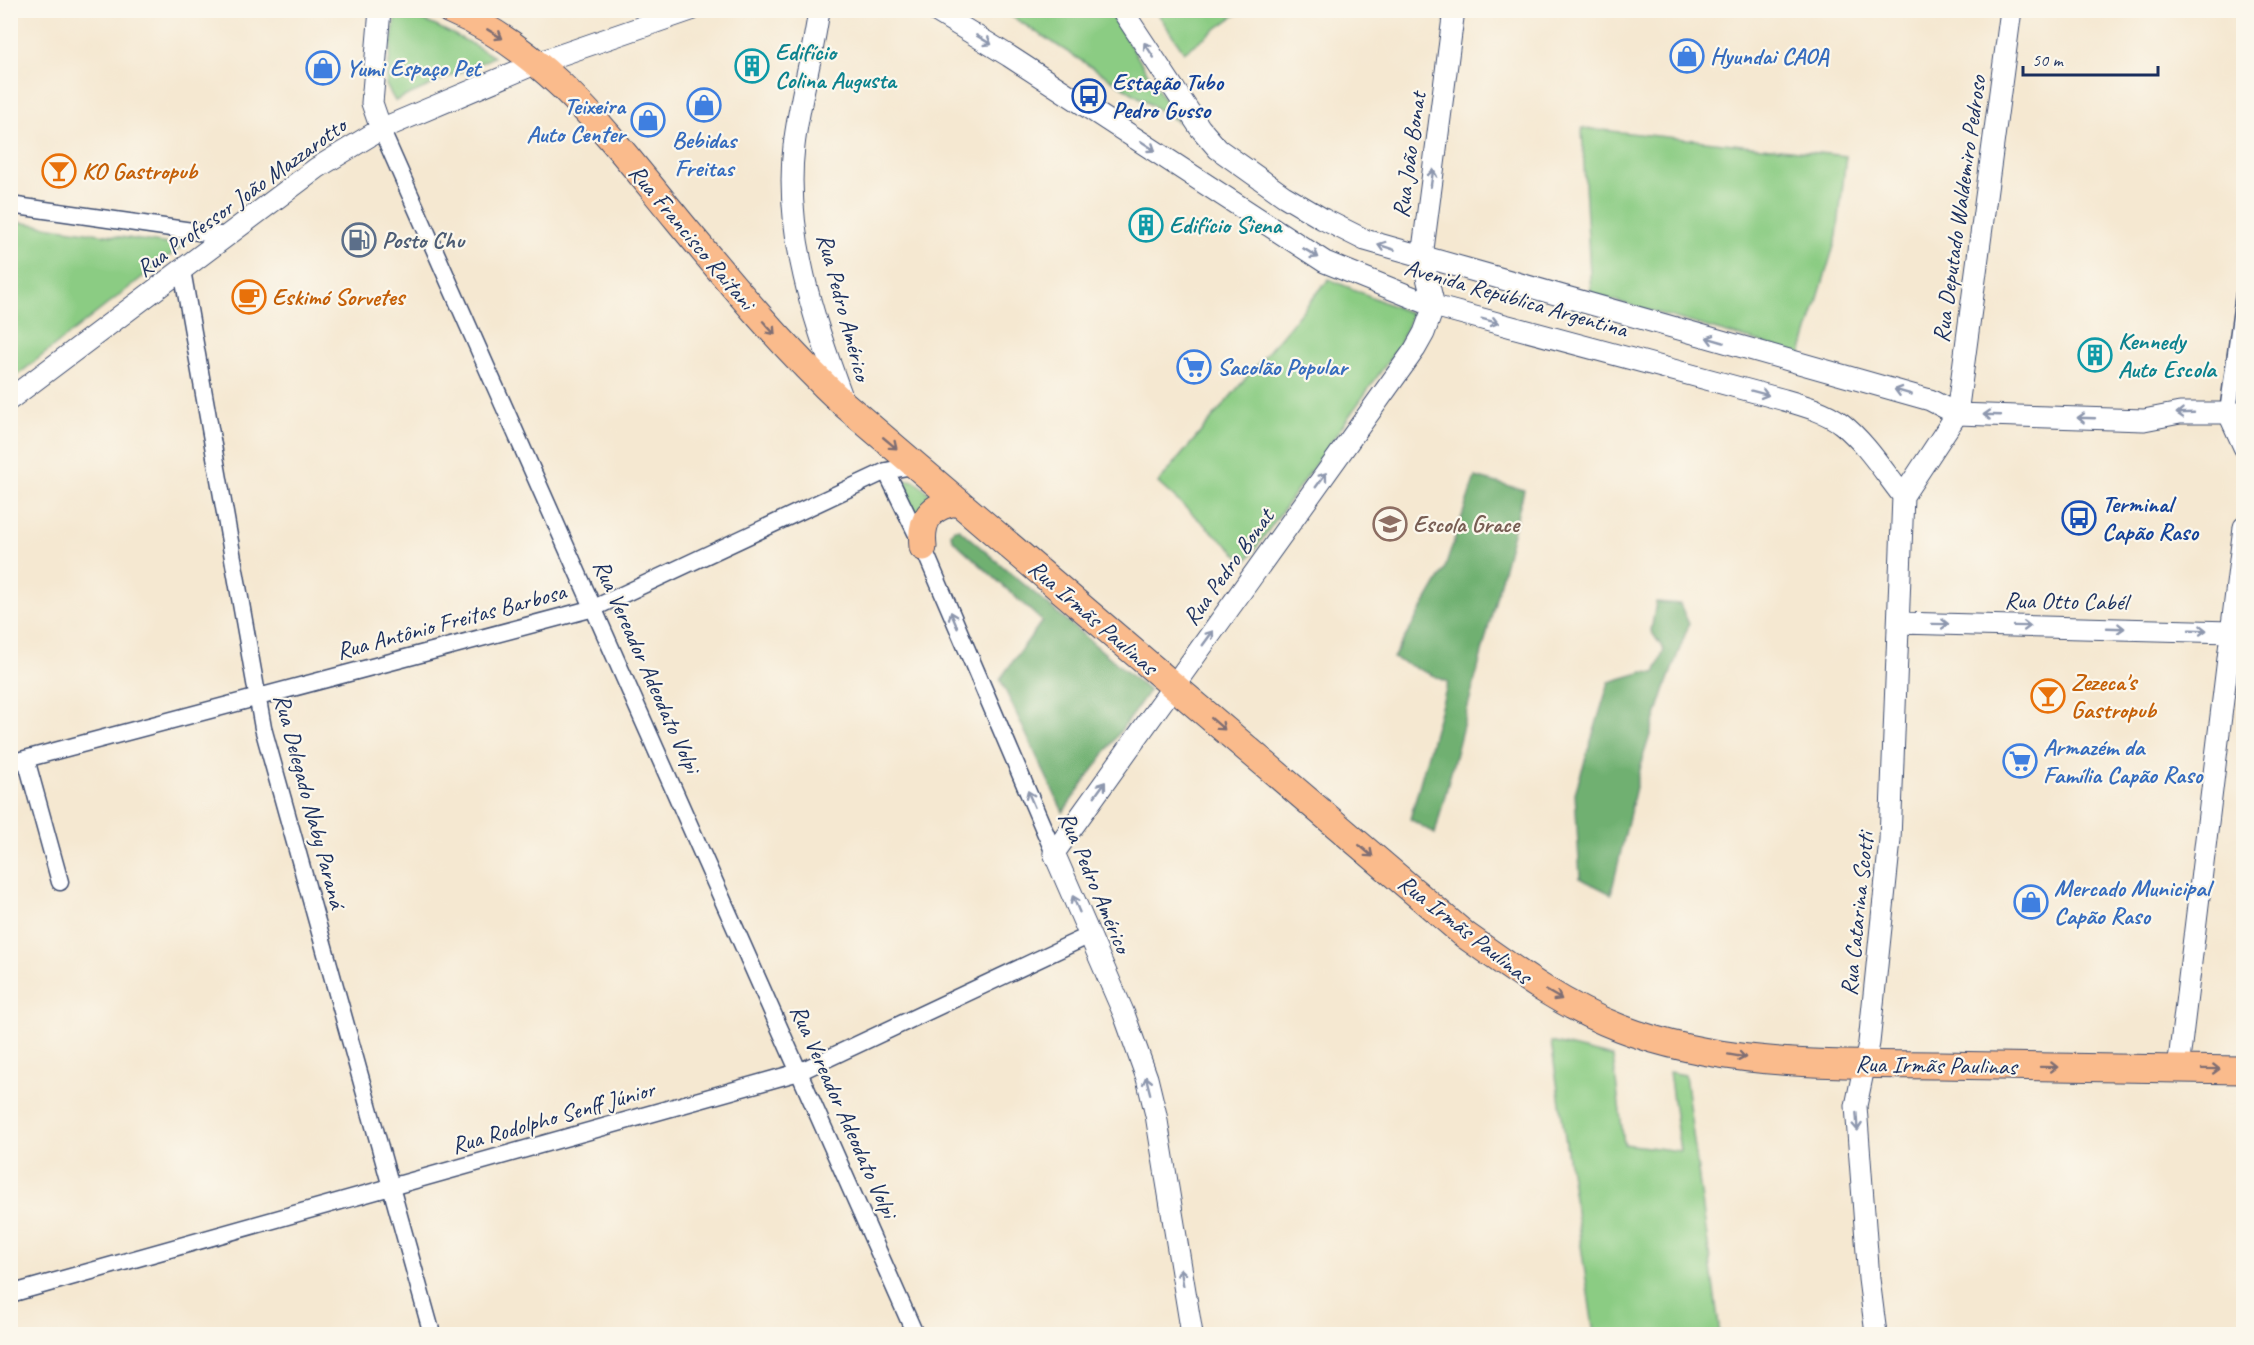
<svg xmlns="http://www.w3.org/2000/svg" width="2254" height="1345" font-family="Caveat,sans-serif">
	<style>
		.green { fill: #8bcc83; stroke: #537e70; stroke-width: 1.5 }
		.forest { fill: #70b071; stroke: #467068; stroke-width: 1.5 }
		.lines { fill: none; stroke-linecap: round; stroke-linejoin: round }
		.minor-casing { stroke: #3c4b6f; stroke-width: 19 }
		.tertiary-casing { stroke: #3c4b6f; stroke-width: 23 }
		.primary-casing { stroke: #3c4b6f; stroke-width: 29 }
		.minor { stroke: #fff; stroke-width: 16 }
		.tertiary { stroke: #fff; stroke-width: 21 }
		.primary { stroke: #fabb8c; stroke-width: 27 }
		.oneway { stroke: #7f6e73 }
		.oneway2 { stroke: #8d97ae }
		.labels { text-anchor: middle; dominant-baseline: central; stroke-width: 4.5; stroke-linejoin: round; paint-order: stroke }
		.culture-label { font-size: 24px; font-weight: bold; fill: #0d838f; stroke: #fbf7ec; text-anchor: start }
		.shop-label { font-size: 24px; font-weight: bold; fill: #366cbe; stroke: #fbf7ec; text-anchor: start }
		.transit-label { font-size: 24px; font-weight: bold; fill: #164399; stroke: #fbf7ec; text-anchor: start }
		.street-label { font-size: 24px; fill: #1b2f5e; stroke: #fbf7ec }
		.food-label { font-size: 24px; font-weight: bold; fill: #c56008; stroke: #fbf7ec; text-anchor: start }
		.service-label { font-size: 24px; font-weight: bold; fill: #4e5e75; stroke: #fbf7ec; text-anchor: start }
		.education-label { font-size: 24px; font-weight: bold; fill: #785e54; stroke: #fbf7ec; text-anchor: start }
	</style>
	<rect width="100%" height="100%" fill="#fbf7ec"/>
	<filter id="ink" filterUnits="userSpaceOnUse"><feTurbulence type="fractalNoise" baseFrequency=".0167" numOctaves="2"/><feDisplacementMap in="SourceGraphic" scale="12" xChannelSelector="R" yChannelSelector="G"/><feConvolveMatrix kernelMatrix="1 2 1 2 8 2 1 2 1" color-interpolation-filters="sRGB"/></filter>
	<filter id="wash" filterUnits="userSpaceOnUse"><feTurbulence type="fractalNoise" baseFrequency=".008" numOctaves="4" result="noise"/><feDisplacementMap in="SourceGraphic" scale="24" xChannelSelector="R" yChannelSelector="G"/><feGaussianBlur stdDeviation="1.35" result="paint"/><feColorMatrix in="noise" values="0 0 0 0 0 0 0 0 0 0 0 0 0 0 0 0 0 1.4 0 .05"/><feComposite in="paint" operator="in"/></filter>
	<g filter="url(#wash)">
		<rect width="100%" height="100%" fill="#f5e8d1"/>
		<path class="green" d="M396 11H400C433 24 464 38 494 57L395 101 386 85Z
			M1003 11H1109L1178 122Z
			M1156 11H1241L1184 52Z
			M1582 128 1846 156 1837 236 1801 354 1591 294Z
			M11 221 182 246 11 380Z
			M1329 279 1412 314 1399 346 1246 562 1158 483Z
			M909 480 915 481 936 499 916 517 897 482Z
			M1551 1042 1613 1057 1624 1144 1680 1151 1669 1072 1685 1075 1720 1334H1594Z"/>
		<path class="forest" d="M1475 477 1524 490 1435 834 1410 819 1448 682 1393 658 1444 571Z
			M954 529H959L1149 691 1063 812 1000 679 1042 621 952 539 951 534Z
			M1656 602 1680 604 1689 624 1664 691 1643 757 1611 894 1580 878 1575 793 1609 682 1643 672 1655 673 1664 650 1651 631Z"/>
	</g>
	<g filter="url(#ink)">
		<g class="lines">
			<defs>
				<path id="minor" d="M381 129 915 1334
					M10 205 227 236
					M182 270 263 728 432 1334
					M2228 412 2244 294
					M886 471 923 547 1054 853
					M26 759 60 882
					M10 763 594 608 886 471 907 467 918 468
					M10 1294 799 1072 1090 935"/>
				<path id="tertiary" d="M380 10 372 103 381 129
					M819 10C813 56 799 101 794 146 784 232 814 322 844 402
					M934 10 1009 56 1325 262 1434 306 1781 399C1802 405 1825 411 1842 424 1866 443 1884 472 1903 496
					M1122 10 1200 128 1218 149 1284 196 1323 219 1365 240 1930 400 1957 414 2144 420 2180 413H2244
					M1434 306 1422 257 1454 10
					M10 399 317 168 381 129 537 63 691 10
					M2228 412 2244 447
					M1903 496 1957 414 2011 10
					M1900 623 2231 632
					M2178 1069 2244 527
					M1192 1334 1156 1115 1147 1078 1124 1014 1054 853 1415 349 1424 333 1434 306
					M1876 1334 1869 1279 1856 1106 1869 1043 1890 840 1903 496"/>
				<path id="primary" d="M450 10C550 52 611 139 678 220 731 284 784 348 845 405L1465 935C1514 970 1563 1006 1620 1028 1721 1067 1832 1064 1939 1065 2040 1067 2142 1069 2244 1070
					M923 547C920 519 931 505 958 502"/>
			</defs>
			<use href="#minor" class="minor-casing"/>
			<use href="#tertiary" class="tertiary-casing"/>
			<use href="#primary" class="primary-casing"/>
			<use href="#minor" class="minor"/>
			<use href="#tertiary" class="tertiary"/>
			<use href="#primary" class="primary"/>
		</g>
		<defs><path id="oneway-shaft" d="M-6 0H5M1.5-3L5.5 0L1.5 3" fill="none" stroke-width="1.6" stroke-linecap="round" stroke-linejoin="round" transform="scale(1.5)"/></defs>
		<g class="oneway">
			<use href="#oneway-shaft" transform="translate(495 34) rotate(31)"/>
			<use href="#oneway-shaft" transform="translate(769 328) rotate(48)"/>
			<use href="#oneway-shaft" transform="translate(890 443) rotate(40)"/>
			<use href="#oneway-shaft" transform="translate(1218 724) rotate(41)"/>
			<use href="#oneway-shaft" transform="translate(1366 851) rotate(41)"/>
			<use href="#oneway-shaft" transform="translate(1554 995) rotate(30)"/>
			<use href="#oneway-shaft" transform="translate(1737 1056) rotate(10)"/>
			<use href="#oneway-shaft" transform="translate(2049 1067) rotate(1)"/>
			<use href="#oneway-shaft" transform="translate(2211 1069) rotate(1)"/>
		</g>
		<g class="oneway2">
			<use href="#oneway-shaft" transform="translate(984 40) rotate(31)"/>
			<use href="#oneway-shaft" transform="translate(1149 50) rotate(-123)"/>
			<use href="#oneway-shaft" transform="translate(1148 146) rotate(33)"/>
			<use href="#oneway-shaft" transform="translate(1432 178) rotate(-82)"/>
			<use href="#oneway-shaft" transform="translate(1386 247) rotate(-162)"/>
			<use href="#oneway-shaft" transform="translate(1311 253) rotate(31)"/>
			<use href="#oneway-shaft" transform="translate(1490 321) rotate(15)"/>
			<use href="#oneway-shaft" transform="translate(1715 340) rotate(-164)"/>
			<use href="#oneway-shaft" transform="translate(1903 392) rotate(-164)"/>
			<use href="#oneway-shaft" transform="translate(1760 393) rotate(15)"/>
			<use href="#oneway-shaft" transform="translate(2185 413) rotate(178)"/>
			<use href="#oneway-shaft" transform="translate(1992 415) rotate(-178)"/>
			<use href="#oneway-shaft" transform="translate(2086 418) rotate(-178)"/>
			<use href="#oneway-shaft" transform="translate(1321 480) rotate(-54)"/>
			<use href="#oneway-shaft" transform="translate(954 620) rotate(-113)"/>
			<use href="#oneway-shaft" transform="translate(1940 624) rotate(1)"/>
			<use href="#oneway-shaft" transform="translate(2022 626) rotate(1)"/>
			<use href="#oneway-shaft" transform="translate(2116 628) rotate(2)"/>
			<use href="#oneway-shaft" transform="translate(2198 630) rotate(2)"/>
			<use href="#oneway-shaft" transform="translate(1208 638) rotate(-54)"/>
			<use href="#oneway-shaft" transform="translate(1100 789) rotate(-54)"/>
			<use href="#oneway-shaft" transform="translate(1031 799) rotate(-113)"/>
			<use href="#oneway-shaft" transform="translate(1076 904) rotate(-113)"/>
			<use href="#oneway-shaft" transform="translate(1148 1085) rotate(-104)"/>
			<use href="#oneway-shaft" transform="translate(1857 1122) rotate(86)"/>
			<use href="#oneway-shaft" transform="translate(1182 1277) rotate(-99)"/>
		</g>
	</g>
	<defs>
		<symbol id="shop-ring" viewBox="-11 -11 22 22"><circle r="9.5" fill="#fbf7ec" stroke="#3f7fe0" stroke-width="1.5"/><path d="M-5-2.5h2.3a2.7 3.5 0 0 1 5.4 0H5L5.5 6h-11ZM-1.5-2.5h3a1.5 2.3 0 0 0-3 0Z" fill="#3f7fe0"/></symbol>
		<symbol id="building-ring" viewBox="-11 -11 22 22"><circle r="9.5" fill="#fbf7ec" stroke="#0f9aa8" stroke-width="1.5"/><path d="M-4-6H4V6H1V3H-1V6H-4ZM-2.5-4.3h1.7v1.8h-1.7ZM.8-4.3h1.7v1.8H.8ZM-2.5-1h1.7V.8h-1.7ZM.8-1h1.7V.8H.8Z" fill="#0f9aa8"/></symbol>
		<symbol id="bus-ring" viewBox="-11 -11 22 22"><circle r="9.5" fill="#fbf7ec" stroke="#1a4fb4" stroke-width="1.5"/><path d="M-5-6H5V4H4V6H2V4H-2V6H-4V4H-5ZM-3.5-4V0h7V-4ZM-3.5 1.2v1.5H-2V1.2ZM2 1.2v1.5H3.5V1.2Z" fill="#1a4fb4"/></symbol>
		<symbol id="bar-ring" viewBox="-11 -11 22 22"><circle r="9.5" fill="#fbf7ec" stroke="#e8710a" stroke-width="1.5"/><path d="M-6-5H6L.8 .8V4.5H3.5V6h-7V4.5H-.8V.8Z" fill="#e8710a"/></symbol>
		<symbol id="fuel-ring" viewBox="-11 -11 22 22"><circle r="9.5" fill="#fbf7ec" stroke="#5c6f8a" stroke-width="1.5"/><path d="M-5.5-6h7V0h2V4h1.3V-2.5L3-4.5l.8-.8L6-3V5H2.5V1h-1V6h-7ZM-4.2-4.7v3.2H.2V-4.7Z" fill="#5c6f8a"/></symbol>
		<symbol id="cafe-ring" viewBox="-11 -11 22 22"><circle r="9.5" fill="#fbf7ec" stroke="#e8710a" stroke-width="1.5"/><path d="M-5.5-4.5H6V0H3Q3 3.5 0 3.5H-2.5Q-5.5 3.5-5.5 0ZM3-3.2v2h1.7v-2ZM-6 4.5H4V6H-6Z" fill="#e8710a"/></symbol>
		<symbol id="supermarket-ring" viewBox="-11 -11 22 22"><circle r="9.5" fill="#fbf7ec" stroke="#3f7fe0" stroke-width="1.5"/><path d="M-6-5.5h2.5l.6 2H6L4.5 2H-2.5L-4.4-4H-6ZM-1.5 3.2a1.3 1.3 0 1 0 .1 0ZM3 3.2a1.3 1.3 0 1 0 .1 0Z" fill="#3f7fe0"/></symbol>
		<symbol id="school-ring" viewBox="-11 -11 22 22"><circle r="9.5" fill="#fbf7ec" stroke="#8d6e63" stroke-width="1.5"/><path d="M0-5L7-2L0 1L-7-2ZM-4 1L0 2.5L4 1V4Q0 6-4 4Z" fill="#8d6e63"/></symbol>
	</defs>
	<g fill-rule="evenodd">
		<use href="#shop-ring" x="1668" y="37" width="38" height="38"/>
		<use href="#building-ring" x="733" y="47" width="38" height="38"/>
		<use href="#shop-ring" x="304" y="49" width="38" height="38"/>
		<use href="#bus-ring" x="1070" y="77" width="38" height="38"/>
		<use href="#shop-ring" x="685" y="86" width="38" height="38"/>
		<use href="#shop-ring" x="629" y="101" width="38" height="38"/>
		<use href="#bar-ring" x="40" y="152" width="38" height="38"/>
		<use href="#building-ring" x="1127" y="206" width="38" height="38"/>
		<use href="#fuel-ring" x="340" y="221" width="38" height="38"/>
		<use href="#cafe-ring" x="230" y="278" width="38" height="38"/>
		<use href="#building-ring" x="2076" y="336" width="38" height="38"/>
		<use href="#supermarket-ring" x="1175" y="348" width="38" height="38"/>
		<use href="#bus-ring" x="2060" y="499" width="38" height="38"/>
		<use href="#school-ring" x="1371" y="505" width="38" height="38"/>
		<use href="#bar-ring" x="2029" y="677" width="38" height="38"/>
		<use href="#supermarket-ring" x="2001" y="742" width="38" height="38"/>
		<use href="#shop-ring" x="2012" y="883" width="38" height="38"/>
	</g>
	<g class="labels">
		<g class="culture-label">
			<text x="775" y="52">Edifício<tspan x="775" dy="28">Colina Augusta</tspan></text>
			<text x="1169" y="225">Edifício Siena</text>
			<text x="2118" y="341">Kennedy<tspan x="2118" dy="28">Auto Escola</tspan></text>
		</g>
		<g class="shop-label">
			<text x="1710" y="56">Hyundai CAOA</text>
			<text x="346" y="68">Yumi Espaço Pet</text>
			<text x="625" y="106" text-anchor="end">Teixeira<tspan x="625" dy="28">Auto Center</tspan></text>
			<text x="704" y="140" text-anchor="middle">Bebidas<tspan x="704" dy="28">Freitas</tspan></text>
			<text x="1217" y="367">Sacolão Popular</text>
			<text x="2043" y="747">Armazém da<tspan x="2043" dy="28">Família Capão Raso</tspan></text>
			<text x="2054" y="888">Mercado Municipal<tspan x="2054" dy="28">Capão Raso</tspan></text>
		</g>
		<g class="transit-label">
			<text x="1112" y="82">Estação Tubo<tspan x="1112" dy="28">Pedro Gusso</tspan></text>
			<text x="2102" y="504">Terminal<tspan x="2102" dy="28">Capão Raso</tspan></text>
		</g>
		<g class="street-label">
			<text transform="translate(1409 155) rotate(-82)">Rua João Bonat</text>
			<text transform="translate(241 197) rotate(-36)">Rua Professor João Mazzarotto</text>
			<text transform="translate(1959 209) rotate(-82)">Rua Deputado Waldemiro Pedroso</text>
			<text transform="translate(692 237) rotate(50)">Rua Francisco Raitani</text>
			<text transform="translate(1516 298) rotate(16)">Avenida República Argentina</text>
			<text transform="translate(844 307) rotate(75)">Rua Pedro Américo</text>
			<text transform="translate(1228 567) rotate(-54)">Rua Pedro Bonat</text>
			<text transform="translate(2066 601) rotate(1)">Rua Otto Cabél</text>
			<text transform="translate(1093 617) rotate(41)">Rua Irmãs Paulinas</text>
			<text transform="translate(451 621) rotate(-15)">Rua Antônio Freitas Barbosa</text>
			<text transform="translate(647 666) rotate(66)">Rua Vereador Adeodato Volpi</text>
			<text transform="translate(310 801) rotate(75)">Rua Delegado Naby Paraná</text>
			<text transform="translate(1095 882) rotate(67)">Rua Pedro Américo</text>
			<text transform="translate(1857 914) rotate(-84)">Rua Catarina Scotti</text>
			<text transform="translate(1465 929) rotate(38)">Rua Irmãs Paulinas</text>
			<text transform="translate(1936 1065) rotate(1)">Rua Irmãs Paulinas</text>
			<text transform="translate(844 1111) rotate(66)">Rua Vereador Adeodato Volpi</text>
			<text transform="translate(553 1117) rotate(-16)">Rua Rodolpho Senff Júnior</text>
		</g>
		<g class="food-label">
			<text x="82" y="171">KO Gastropub</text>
			<text x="272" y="297">Eskimó Sorvetes</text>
			<text x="2071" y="682">Zezeca's<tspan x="2071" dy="28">Gastropub</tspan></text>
		</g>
		<g class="service-label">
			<text x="382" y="240">Posto Chu</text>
		</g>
		<g class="education-label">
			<text x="1413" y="524">Escola Grace</text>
		</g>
	</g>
	<rect width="2254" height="1345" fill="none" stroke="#fbf7ec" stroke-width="36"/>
	<path d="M2023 66v9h135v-9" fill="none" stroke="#1b2f5e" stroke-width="3"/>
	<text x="2032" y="66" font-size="18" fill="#1b2f5e" stroke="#fbf7ec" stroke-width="4.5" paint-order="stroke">50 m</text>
</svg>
